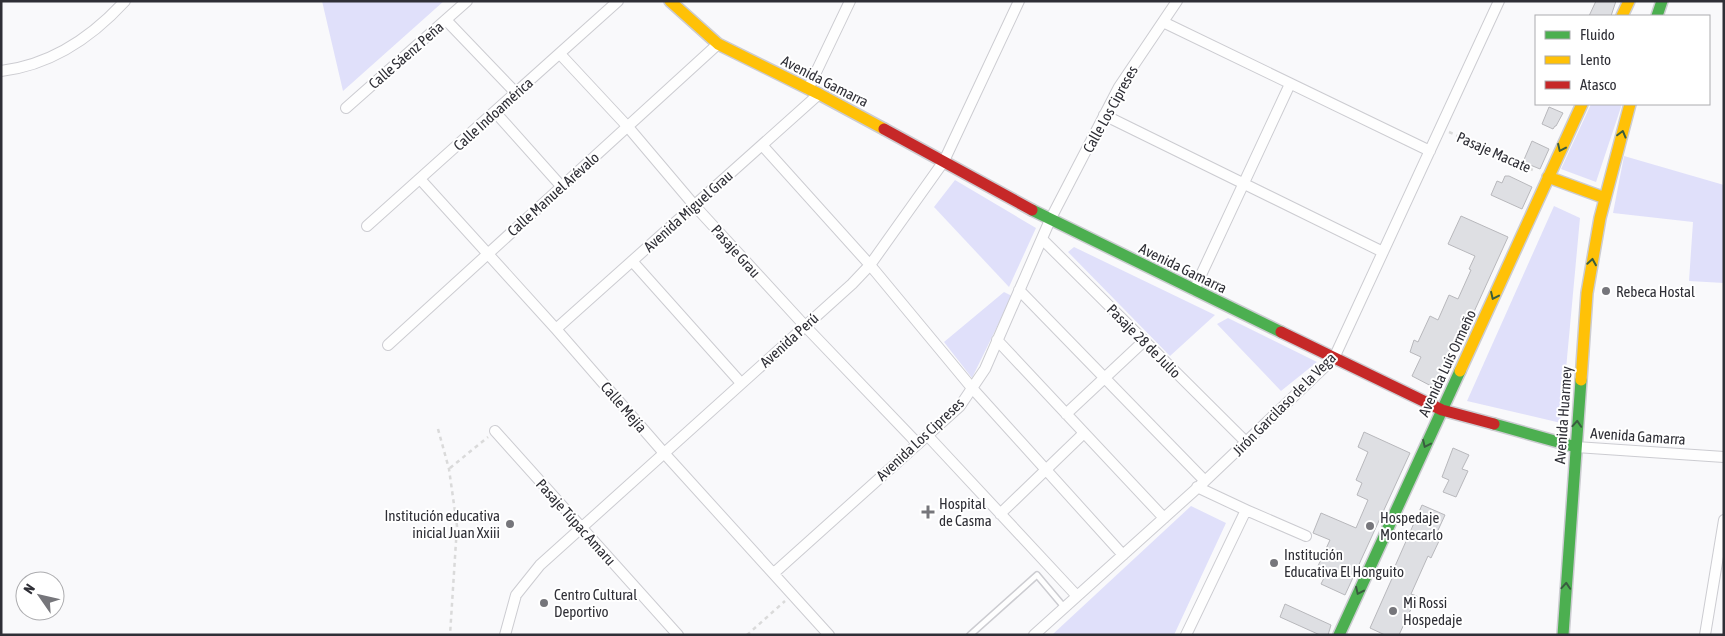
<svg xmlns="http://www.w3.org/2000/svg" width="1725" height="636" font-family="'Asap Condensed',sans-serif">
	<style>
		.green { fill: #e0e0fa }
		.building { fill: #dedfe3; stroke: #b8b8bc }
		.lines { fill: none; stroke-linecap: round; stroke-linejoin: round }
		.lane-casing { stroke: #ccccd1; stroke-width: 8 }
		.street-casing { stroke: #ccccd1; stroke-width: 12 }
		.fast-casing { stroke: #ccccd1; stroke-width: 14 }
		.slow-casing { stroke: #ccccd1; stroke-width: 14 }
		.jam-casing { stroke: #ccccd1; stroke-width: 14 }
		.path { stroke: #dadada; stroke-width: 2.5; stroke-dasharray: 4 4; stroke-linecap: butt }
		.lane { stroke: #fefefe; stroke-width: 5 }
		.street { stroke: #fefefe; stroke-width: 10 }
		.fast { stroke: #4caf50; stroke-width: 11 }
		.slow { stroke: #ffc107; stroke-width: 11 }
		.jam { stroke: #c62828; stroke-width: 11 }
		.oneway { stroke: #395c3f }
		.poi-dot { fill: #76767b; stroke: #fff; stroke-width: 2 }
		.labels { text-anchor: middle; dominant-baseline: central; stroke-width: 4; stroke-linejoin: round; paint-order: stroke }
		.street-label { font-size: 15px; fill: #2f2f36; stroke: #fff }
		.poi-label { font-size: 15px; fill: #2f2f36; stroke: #fff; text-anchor: start }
	</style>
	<rect width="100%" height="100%" fill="#f9f9fb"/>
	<path class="green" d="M322 1H444L343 91Z
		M1591 104H1622L1596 182 1561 169Z
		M1624 156 1724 185V283L1689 281 1693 222 1613 213Z
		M955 180 1036 228 1009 287 934 207Z
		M1554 206 1580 218 1561 423 1467 401Z
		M1074 247 1215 315 1170 356 1068 252Z
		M1004 292 1012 296 972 378 944 342Z
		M1228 318 1317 362 1281 391 1217 324Z
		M1191 506 1226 523 1174 635 1053 634Z"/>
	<path class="building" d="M1596 1H1616L1611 16H1589Z
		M1549 107 1563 113 1556 126H1555L1553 129 1542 124Z
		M1532 141 1549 149 1540 169 1523 162Z
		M1505 176H1509L1532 187 1522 209 1491 195 1497 181 1502 183Z
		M1461 216 1508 237 1448 369 1445 367 1435 388 1412 376 1421 357 1410 352 1414 340 1418 342 1430 316 1438 320 1449 295 1458 299 1471 270 1469 269 1475 256 1448 244Z
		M1364 432 1410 453 1345 595 1321 584 1328 570 1318 566 1330 540 1313 533 1321 513 1356 528 1368 500 1357 495 1362 483 1356 480 1368 452 1358 447Z
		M1453 448 1469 455 1462 469 1468 471 1456 497 1443 492 1449 480 1442 477Z
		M1422 505 1445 515 1434 539 1439 541 1431 558 1428 556 1411 594 1417 596 1399 635H1385L1370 628 1394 574 1392 573Z
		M1285 604 1331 625 1328 635H1320L1280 617Z"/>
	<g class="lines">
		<defs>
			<path id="lane" d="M970 635 1037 575 1064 607"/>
			<path id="street" d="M446 20 516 93
				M1163 22 1430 151
				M560 54 628 127 694 205 805 326 918 444
				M1 71C51 65 92 37 125 1
				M808 89 850 1
				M346 108 467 1
				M495 112 562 187
				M1104 115 1383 252
				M762 145 870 265 972 388 1123 555
				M420 179 556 329 664 453 829 635
				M367 226 618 1
				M1042 239 1246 442
				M632 261 741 383
				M1019 290 1205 481
				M1194 290 1290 84
				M556 329 819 94
				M997 340 1164 518
				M388 345 718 44
				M1066 414 1144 341
				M495 431 678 635
				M927 435 1077 596
				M1576 447 1724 457
				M1246 510 1306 536
				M1000 514 1084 433
				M774 573 960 406 985 369 1050 220 1119 87 1177 1
				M505 635 516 595 540 565 852 284 870 265 944 161 1019 1
				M1034 635 1205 481 1334 358 1499 1
				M1186 635 1246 510 1197 487
				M1705 635 1724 520"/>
			<path id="fast" d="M1657 16 1662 1
				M1032 210 1281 332
				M1494 424 1576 447
				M1339 635 1460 371
				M1563 635 1581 380"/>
			<path id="slow" d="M670 1 718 44 819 94 884 129
				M1622 16 1629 1
				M1548 177 1605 198
				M1460 371 1582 104
				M1581 380 1587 293 1600 218 1630 104"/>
			<path id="jam" d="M884 129 1032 210
				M1281 332 1442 410 1494 424"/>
		</defs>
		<use href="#lane" class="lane-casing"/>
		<use href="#street" class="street-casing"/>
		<use href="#fast" class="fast-casing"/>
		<use href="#slow" class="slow-casing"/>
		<use href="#jam" class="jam-casing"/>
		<path class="path" d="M1449 132 1535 171
			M438 429 449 469 457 526 450 635
			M450 468 488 437
			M747 635 785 601"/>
		<use href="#lane" class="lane"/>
		<use href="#street" class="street"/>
		<use href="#fast" class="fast"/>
		<use href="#slow" class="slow"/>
		<use href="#jam" class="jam"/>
	</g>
	<defs><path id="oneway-chevron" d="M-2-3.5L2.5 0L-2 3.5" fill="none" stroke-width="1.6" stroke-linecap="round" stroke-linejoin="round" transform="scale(1.25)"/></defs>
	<g class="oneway">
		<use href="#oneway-chevron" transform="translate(1622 134) rotate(-75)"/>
		<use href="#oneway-chevron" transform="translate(1561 148) rotate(115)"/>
		<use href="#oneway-chevron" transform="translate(1592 262) rotate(-81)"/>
		<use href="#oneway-chevron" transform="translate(1494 296) rotate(115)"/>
		<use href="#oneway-chevron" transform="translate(1577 424) rotate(-86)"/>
		<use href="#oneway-chevron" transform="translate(1426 444) rotate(115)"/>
		<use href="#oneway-chevron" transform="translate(1566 586) rotate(-86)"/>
		<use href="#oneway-chevron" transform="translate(1359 591) rotate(115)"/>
	</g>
	<g class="poi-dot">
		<circle cx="1606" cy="291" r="5"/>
		<path d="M925.5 504.5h5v5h5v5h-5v5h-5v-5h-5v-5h5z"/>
		<circle cx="510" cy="524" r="5"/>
		<circle cx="1370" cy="526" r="5"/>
		<circle cx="1274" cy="563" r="5"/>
		<circle cx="544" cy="603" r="5"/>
		<circle cx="1393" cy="611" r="5"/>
	</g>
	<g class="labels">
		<g class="street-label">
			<text transform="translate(406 55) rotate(-41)">Calle Sáenz Peña</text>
			<text transform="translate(825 81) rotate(27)">Avenida Gamarra</text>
			<text transform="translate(1110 109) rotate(-61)">Calle Los Cipreses</text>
			<text transform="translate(493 114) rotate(-42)">Calle Indoamérica</text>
			<text transform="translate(1494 152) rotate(24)">Pasaje Macate</text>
			<text transform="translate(553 194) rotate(-42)">Calle Manuel Arévalo</text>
			<text transform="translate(688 211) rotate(-42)">Avenida Miguel Grau</text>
			<text transform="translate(736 251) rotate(48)">Pasaje Grau</text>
			<text transform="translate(1183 268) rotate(26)">Avenida Gamarra</text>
			<text transform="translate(789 340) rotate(-42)">Avenida Perú</text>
			<text transform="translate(1144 341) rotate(45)">Pasaje 28 de Julio</text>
			<text transform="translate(1447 363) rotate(-65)">Avenida Luis Ormeño</text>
			<text transform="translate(1284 404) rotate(-45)">Jirón Garcilaso de la Vega</text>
			<text transform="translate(624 407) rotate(49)">Calle Mejía</text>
			<text transform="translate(1563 415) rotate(-86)">Avenida Huarmey</text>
			<text transform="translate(1638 436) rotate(4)">Avenida Gamarra</text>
			<text transform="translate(920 439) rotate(-43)">Avenida Los Cipreses</text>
			<text transform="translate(576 522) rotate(48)">Pasaje Túpac Amaru</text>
		</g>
		<g class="poi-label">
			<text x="1616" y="291">Rebeca Hostal</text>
			<text x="939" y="503">Hospital<tspan x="939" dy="17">de Casma</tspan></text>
			<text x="500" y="515" text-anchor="end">Institución educativa<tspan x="500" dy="17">inicial Juan Xxiii</tspan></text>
			<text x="1380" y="517">Hospedaje<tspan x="1380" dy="17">Montecarlo</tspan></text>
			<text x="1284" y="554">Institución<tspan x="1284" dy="17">Educativa El Honguito</tspan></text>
			<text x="554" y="594">Centro Cultural<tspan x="554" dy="17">Deportivo</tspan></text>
			<text x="1403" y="602">Mi Rossi<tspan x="1403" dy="17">Hospedaje</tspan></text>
		</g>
	</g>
	<rect width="1725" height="636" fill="none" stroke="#2f2f36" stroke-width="5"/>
	<rect x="1535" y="15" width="175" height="90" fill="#ffffff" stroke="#acacaf"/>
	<rect x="1545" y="31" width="25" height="8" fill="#4caf50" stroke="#acacaf"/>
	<text x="1580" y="40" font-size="15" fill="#2f2f36">Fluido</text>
	<rect x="1545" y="56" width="25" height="8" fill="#ffc107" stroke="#acacaf"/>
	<text x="1580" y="65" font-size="15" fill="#2f2f36">Lento</text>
	<rect x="1545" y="81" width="25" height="8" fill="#c62828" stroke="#acacaf"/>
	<text x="1580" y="90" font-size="15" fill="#2f2f36">Atasco</text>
	<g transform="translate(40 596) rotate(304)"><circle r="24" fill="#ffffff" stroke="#acacaf"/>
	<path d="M0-4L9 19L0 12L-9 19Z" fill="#76767b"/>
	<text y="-8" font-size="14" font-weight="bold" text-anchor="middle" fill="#2f2f36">N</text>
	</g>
</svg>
